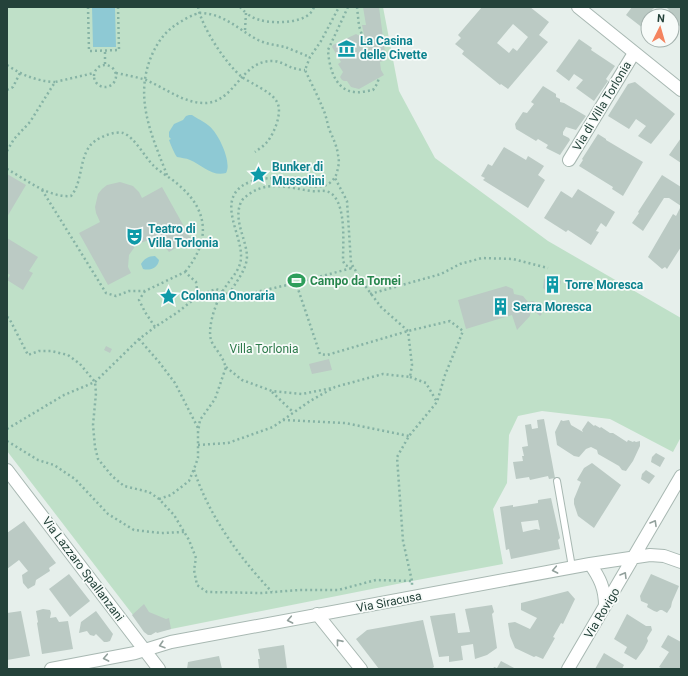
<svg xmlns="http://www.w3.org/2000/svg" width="688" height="676" font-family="Roboto,sans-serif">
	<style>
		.green { fill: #bfe0c8 }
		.water { fill: #8ec9d4 }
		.building { fill: #bbcac4; fill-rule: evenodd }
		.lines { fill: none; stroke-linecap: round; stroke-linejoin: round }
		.service-casing { stroke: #a8b8b2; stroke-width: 8 }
		.minor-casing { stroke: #a8b8b2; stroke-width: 14 }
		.tertiary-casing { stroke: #a8b8b2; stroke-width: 14 }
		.path { stroke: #86b3a5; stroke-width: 2.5; stroke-dasharray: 2 3; stroke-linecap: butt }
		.service { stroke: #fff; stroke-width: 6 }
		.minor { stroke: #fff; stroke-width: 12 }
		.tertiary { stroke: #fff; stroke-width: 12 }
		.oneway { stroke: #92a09c }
		.labels { text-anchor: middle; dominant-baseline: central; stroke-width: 3.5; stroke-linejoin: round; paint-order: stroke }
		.culture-label { font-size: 12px; font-weight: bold; fill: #0d838f; stroke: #f7fbf9; text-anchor: start }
		.street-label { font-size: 12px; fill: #24423a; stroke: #f7fbf9 }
		.leisure-label { font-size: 12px; font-weight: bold; fill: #27864d; stroke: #f7fbf9; text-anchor: start }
		.park-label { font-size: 12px; fill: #2d7a4b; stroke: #f7fbf9 }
	</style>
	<rect width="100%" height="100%" fill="#e6efeb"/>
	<path class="green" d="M7 7H383L399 91 435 158 548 241 681 318V437L673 452 610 419 542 411 518 416 509 435 507 483 493 509 503 564 412 581 171 629 156 632 143 628 7 451Z"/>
	<path class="water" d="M92 7H115L116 47H93Z
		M189 115H192C199 120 208 123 213 130 220 138 232 163 226 173 212 177 202 165 190 160 186 158 181 158 177 157 175 155 170 143 169 140L171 139 169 137V132L174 124 183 120 186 116Z
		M155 256 159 260C158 268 150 271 143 269L141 264C144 259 148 256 155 256Z"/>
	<path class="building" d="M363 7H379L386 60 380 62 381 70 384 75 359 89 351 87 347 81H344L342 80 340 77 343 72 338 64 341 62 332 47 333 45 356 34 360 36 363 41 361 45 364 51 369 49 364 35 362 25H366Z
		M482 7H530L549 22 539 35 548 42 508 89 501 84 500 85 462 54 464 51 455 44 461 38 458 35ZM513 24 528 37 517 51 513 48 509 53 497 43Z
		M632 7H655L652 10 656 12 658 9 662 10 663 13 661 16H648V32L626 15Z
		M666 7H681L680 10 681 11V24L672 36V16H664L669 10Z
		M579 39 592 48 591 50 615 66 606 79 608 81 594 101 576 88 583 80 574 74 569 81 556 71Z
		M635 82 675 114 651 144 638 136 646 126 636 119 629 129 608 116 628 84Z
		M543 86 556 94V97L560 99V102L564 103 586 116 576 130 566 127 563 132V135L569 138 570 140 560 155 546 148 548 145 538 139 536 141 516 129 515 124 523 112 527 113 534 104 531 102Z
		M598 134 606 139V140L643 162 623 196 612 189 613 187 579 166 583 160 582 159Z
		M681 138V163L669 155Z
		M504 147 526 160 528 156 544 166 538 175 545 180 528 208 483 180 485 178 481 176 488 164 492 166Z
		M7 174 26 185 7 217Z
		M662 175 681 187V206L669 198H664L643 231 632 223 639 213 638 212Z
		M120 182 133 186 139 192 142 198 162 187 191 239 169 252 164 246 157 242 150 240 143 242 136 245 129 255 128 267 131 273 108 285 79 233 100 222 96 213 95 207 98 194 102 189 107 185Z
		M578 189 615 212 606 227 601 223 596 231 599 232 591 245 568 230 566 232 544 218 561 191 572 198Z
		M681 206V247L667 269 665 267 662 269 648 257 673 214 676 216Z
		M7 238 38 257 29 271 33 273 23 290 7 280 10 275 7 273Z
		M553 275 561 281 559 290 550 294 543 288 544 279Z
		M506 286 513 289 514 294 523 296 528 302 533 301 541 306 537 310 542 314 540 316 531 308 530 316 517 330 512 315 466 329 458 300Z
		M106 346 112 349 110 353 104 350Z
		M329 359 332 370 312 374 309 364Z
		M544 419 555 478 549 479 548 476 530 480 529 477 516 479 513 462 523 461 522 456H524L522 447 528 446 525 425 531 424 532 429 538 428 537 420Z
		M561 420 563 421 569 420 571 425 583 432 582 430 588 421 594 426 595 425 600 428 601 427 610 433H613L627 442 628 440 633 442 634 441 636 442 640 441V446L633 461 626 471 622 470 619 466 598 454 597 450 591 447 586 449 579 457 574 456 557 445 555 432Z
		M656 453 665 458 660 467 651 462 652 457Z
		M592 463 621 485 594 528 578 516 574 504V499L581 482 577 480 584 468Z
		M646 470 655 476 649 484 641 479 642 474Z
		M551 498 560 538 558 540 560 549 511 559 509 549 506 550 500 507 513 505V507L538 503V500ZM538 520 540 530 536 529 523 532 521 522Z
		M24 521 56 563 49 568 50 571 36 580 35 585 28 589 23 583 22 575 28 571 19 560 7 569V533Z
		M69 574 90 601 70 617 49 589Z
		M651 574 679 586 672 602 671 607 667 613 662 610H660L657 612 654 611 647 607 648 604 641 601 640 596Z
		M568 591 575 599 563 624 561 623 553 637 555 638 543 659 536 656 534 657 515 648 510 636 508 623 515 622 530 629 537 618 521 610V603Z
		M144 604 149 612 166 619 169 618 171 629 157 633 156 632 151 635H148L144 632 132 615Z
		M492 605 494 612 492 614 497 648 487 655 475 659 473 644 461 646 463 660 449 662V656L439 657 430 616 455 613 458 633 470 632 465 609Z
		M43 609 50 610 51 613 50 618 56 617 59 622 68 621 73 649 42 654 37 623 38 622 36 611Z
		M21 611 30 656 7 660V613Z
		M96 611 113 634 110 641 107 642H104L96 634 94 636 90 635 87 631 79 633 81 622Z
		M627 614 646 626H651L652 630 647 638 648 641 644 649 636 660 626 654 624 653 627 647 614 639Z
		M423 620 434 667 431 669H379L356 639 367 630Z
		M668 635 681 642V669H663L659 667 669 652 661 647Z
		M284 645 287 669 259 668 258 659H260L258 649Z
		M604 653 624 665 622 669H595Z
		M219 656 222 669H187L188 662Z
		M501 661 516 669H493L494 667 497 668Z"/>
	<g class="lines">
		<defs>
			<path id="service" d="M557 481 572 567"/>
			<path id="minor" d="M569 160 634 53
				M590 564C600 578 605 589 605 606
				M317 614 361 669
				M51 669 135 653 171 642 590 564 650 555 664 556 681 562
				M568 669 681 476"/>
			<path id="tertiary" d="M578 7 681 90
				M7 470 159 669"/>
		</defs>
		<use href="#service" class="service-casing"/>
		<use href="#minor" class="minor-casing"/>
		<use href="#tertiary" class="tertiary-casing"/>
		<path class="path" d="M88 7 89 51 119 50 118 7
			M198 7C202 28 226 64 242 77 252 84 272 92 277 102 283 112 274 134 267 142 264 146 259 149 255 152
			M240 7 246 13
			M348 7 328 50C329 67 335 90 354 92 360 93 367 91 373 90L377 84 379 78
			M357 7 359 26 367 50
			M245 30 246 13C250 16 255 19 260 20 274 24 309 24 314 7
			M105 64V50
			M94 76a11 11 0 1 1 22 0a11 11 0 1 1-22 0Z
			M7 65C22 75 36 81 55 82
			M116 73C126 75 137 77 146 80 165 88 185 104 206 103 236 101 241 60 273 61 280 61 287 66 293 68 297 69 301 70 305 70
			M7 90 13 87 20 73
			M7 151 14 139 30 122 55 82 94 73
			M7 169C25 179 49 198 71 196 84 181 78 153 95 141 102 136 115 131 123 133 135 137 145 158 154 166 162 174 173 179 181 187 210 213 209 243 185 272
			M167 175C152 136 134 99 151 57 156 45 163 34 174 26 180 22 194 13 201 13 225 14 239 30 258 40 266 44 276 45 285 47 293 50 302 54 310 57
			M42 190 106 293 116 296 129 291H145L185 272 196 282 198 296
			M296 283 352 268
			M145 291 139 300 145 312 155 327 178 312 198 296 216 289 229 295 256 292 296 283 320 354 327 355 408 331 450 321 463 331 445 375 437 402
			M229 294C235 283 247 270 247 256 246 238 233 220 241 202 243 198 248 195 252 192 272 181 290 188 311 191 320 192 327 188 334 196 346 210 343 243 343 261L345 265 352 268
			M370 294 441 274 460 264 482 258 513 259 548 268
			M7 317 9 318 28 355 39 351H51L68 355 80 364 95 382 96 393 93 425 95 447 98 459 112 476 124 486 149 492 159 499 174 515 189 540 196 558 194 570 197 585 207 592 262 593 299 590H338L376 580 412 581V585
			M139 339 159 362 175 383 198 428
			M226 367 242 380 272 391 302 394 332 388
			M410 377 426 383 437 402 409 436 397 457 403 541 412 581
			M272 392 293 412
			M283 420 345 423 409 436
			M7 429 64 395 95 382 139 339 155 327
			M7 441 38 460 54 465 75 479 108 514 134 530 161 533 184 532
			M198 445 228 443 273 427 310 401 335 387 383 374 410 377 412 365 408 331 381 307 363 283 351 263 347 201 335 178
			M194 470C209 516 239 557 272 592
			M159 499 171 495 189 481 194 469 198 458V432L200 420 215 399 226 367C224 363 223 359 221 356 218 351 213 346 211 340 207 326 217 298 226 286 232 277 241 269 241 257 242 235 218 203 242 186 252 179 269 177 280 179 296 181 326 197 336 175 338 169 340 162 338 155 337 146 333 138 329 129 327 122 326 115 323 109 318 96 311 83 305 70L310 57 321 41 339 7"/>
		<use href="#service" class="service"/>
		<use href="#minor" class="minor"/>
		<use href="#tertiary" class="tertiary"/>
	</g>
	<defs><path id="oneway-chevron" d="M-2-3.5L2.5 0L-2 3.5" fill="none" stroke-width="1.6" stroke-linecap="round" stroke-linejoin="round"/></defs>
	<g class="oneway">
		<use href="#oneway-chevron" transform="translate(654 523) rotate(-60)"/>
		<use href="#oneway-chevron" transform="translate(555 570) rotate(169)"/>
		<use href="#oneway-chevron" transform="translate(624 575) rotate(-59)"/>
		<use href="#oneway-chevron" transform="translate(290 620) rotate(169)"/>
		<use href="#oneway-chevron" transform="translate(339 642) rotate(-129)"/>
		<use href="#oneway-chevron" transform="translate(162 645) rotate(163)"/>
		<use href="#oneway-chevron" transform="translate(106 658) rotate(169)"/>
	</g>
	<defs>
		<symbol id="museum-bare" viewBox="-9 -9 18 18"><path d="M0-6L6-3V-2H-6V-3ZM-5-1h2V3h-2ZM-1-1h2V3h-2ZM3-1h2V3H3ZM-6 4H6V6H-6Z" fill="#0f9aa8" stroke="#f7fbf9" stroke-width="2.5" paint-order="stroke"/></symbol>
		<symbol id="sight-bare" viewBox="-9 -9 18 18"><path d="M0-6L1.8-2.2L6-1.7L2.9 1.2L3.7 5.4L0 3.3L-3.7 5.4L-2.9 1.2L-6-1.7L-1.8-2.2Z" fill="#0f9aa8" stroke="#f7fbf9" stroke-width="2.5" paint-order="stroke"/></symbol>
		<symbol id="theatre-bare" viewBox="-9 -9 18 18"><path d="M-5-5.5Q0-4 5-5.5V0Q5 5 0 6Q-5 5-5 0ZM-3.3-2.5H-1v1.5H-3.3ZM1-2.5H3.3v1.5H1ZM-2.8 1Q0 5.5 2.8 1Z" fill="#0f9aa8" stroke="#f7fbf9" stroke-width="2.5" paint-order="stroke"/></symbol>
		<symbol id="stadium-bare" viewBox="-9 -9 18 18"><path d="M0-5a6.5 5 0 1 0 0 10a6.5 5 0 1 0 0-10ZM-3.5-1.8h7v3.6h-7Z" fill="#2e9e5b" stroke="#f7fbf9" stroke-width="2.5" paint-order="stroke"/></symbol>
		<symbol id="building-bare" viewBox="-9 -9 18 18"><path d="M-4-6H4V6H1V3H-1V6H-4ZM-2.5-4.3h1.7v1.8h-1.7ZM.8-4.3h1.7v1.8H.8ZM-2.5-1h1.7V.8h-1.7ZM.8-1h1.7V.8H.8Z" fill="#0f9aa8" stroke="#f7fbf9" stroke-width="2.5" paint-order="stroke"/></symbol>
	</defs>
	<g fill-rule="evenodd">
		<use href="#museum-bare" x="334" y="36" width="25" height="25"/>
		<use href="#sight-bare" x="246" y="162" width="25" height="25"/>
		<use href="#theatre-bare" x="122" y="224" width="25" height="25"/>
		<use href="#stadium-bare" x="284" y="268" width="25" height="25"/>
		<use href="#building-bare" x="540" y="272" width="25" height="25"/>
		<use href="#sight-bare" x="156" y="284" width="25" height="25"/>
		<use href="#building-bare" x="488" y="294" width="25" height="25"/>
	</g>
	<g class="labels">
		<g class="culture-label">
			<text x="360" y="41">La Casina<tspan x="360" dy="14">delle Civette</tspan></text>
			<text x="272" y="167">Bunker di<tspan x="272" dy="14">Mussolini</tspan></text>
			<text x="148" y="229">Teatro di<tspan x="148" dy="14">Villa Torlonia</tspan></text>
			<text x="565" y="285">Torre Moresca</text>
			<text x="181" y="296">Colonna Onoraria</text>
			<text x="513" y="307">Serra Moresca</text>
		</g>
		<g class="street-label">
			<text transform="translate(602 106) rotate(-59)">Via di Villa Torlonia</text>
			<text transform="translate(83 569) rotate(53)">Via Lazzaro Spallanzani</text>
			<text transform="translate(389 602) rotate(-11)">Via Siracusa</text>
			<text transform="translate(602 613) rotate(-59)">Via Rovigo</text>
		</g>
		<g class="leisure-label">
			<text x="310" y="281">Campo da Tornei</text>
		</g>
		<g class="park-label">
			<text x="264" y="349">Villa Torlonia</text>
		</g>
	</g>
	<rect width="688" height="676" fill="none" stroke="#24423a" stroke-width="16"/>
	<g transform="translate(660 28) rotate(5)"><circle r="19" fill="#f7fbf9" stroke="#a3b1ad"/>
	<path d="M0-3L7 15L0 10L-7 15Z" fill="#f4845f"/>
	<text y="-6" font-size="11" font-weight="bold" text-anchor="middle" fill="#24423a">N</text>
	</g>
</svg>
